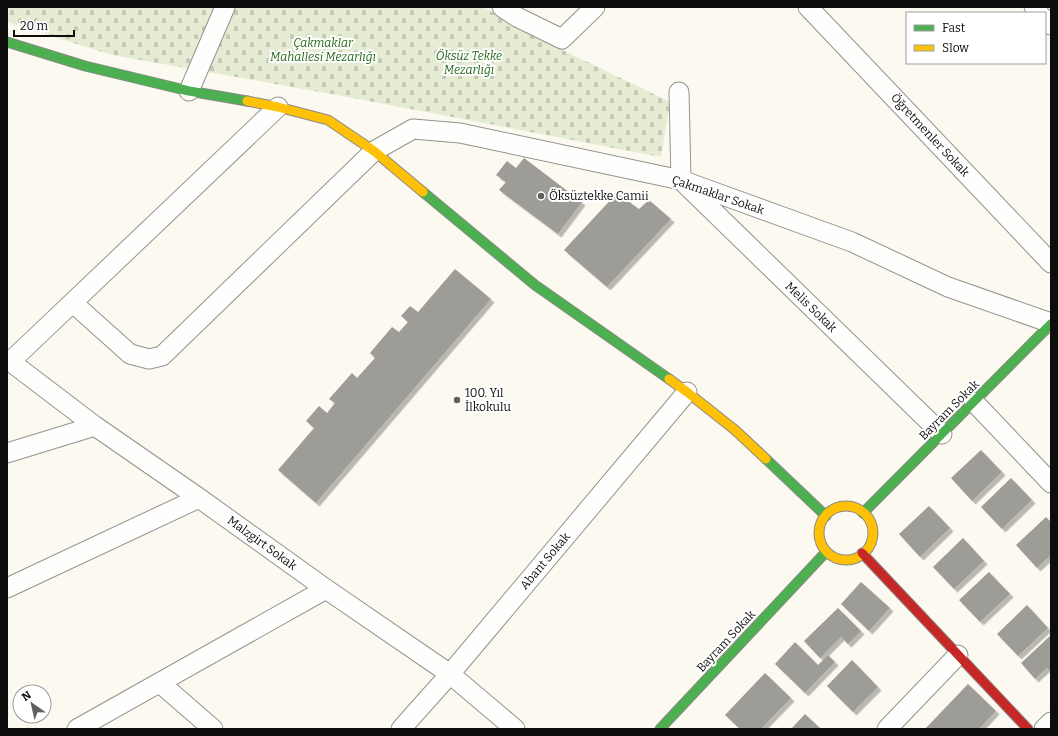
<svg xmlns="http://www.w3.org/2000/svg" width="1058" height="736" font-family="Bitter,serif">
	<style>
		.cemetery { fill: url(#cemetery-stones) }
		.building { fill: #9e9c96; filter: url(#shadow) }
		.lines { fill: none; stroke-linecap: round; stroke-linejoin: round }
		.street-casing { stroke: #94938f; stroke-width: 21 }
		.fast-casing { stroke: #8b8a86; stroke-width: 11 }
		.slow-casing { stroke: #8b8a86; stroke-width: 11 }
		.jam-casing { stroke: #8b8a86; stroke-width: 11 }
		.street { stroke: #fefefd; stroke-width: 19 }
		.fast { stroke: #4caf50; stroke-width: 9 }
		.slow { stroke: #ffc107; stroke-width: 9 }
		.jam { stroke: #c62828; stroke-width: 9 }
		.poi-dot { fill: #60605c; stroke: #fff; stroke-width: 1.5 }
		.labels { text-anchor: middle; dominant-baseline: central; stroke-width: 4; stroke-linejoin: round; paint-order: stroke }
		.park-label { font-size: 12px; font-style: italic; fill: #266919; stroke: #fff }
		.street-label { font-size: 12px; fill: #0d0d0d; stroke: #fff }
		.poi-label { font-size: 12px; fill: #0d0d0d; stroke: #fff; text-anchor: start }
	</style>
	<defs>
		<pattern id="cemetery-stones" width="16" height="16" patternUnits="userSpaceOnUse"><rect width="16" height="16" fill="#e6ecd3"/><path d="M2 7V4a2 2 0 0 1 4 0v3zM10 15v-3a2 2 0 0 1 4 0v3z" fill="#c4c9b4"/></pattern>
		<filter id="shadow"><feDropShadow dx="3.5" dy="3.5" stdDeviation="0" flood-color="#0004"/></filter>
	</defs>
	<rect width="100%" height="100%" fill="#fbf9f0"/>
	<path class="cemetery" d="M7 7H483L544 41 670 102 661 157 337 95 112 55 7 22Z"/>
	<path class="building" d="M524 158 582 202 558 234 499 190 506 182 496 175 507 161 516 168Z
		M617 193 639 209 649 200 671 219 607 287 564 250Z
		M455 269 491 299 316 503 278 470 314 428 306 421 319 406 327 413 335 403 329 399 352 373 357 378 375 358 370 353 392 327 399 332 408 322 401 316 410 306 418 312Z
		M981 450 1002 472 972 501 951 478Z
		M1011 478 1032 500 1002 529 981 507Z
		M929 506 950 528 920 557 899 534Z
		M1046 517 1051 522V555L1037 568 1016 545Z
		M963 538 984 561 954 589 933 567Z
		M989 572 1010 594 980 622 959 600Z
		M861 582 890 608 869 631 841 604Z
		M1027 605 1048 628 1018 656 997 634Z
		M838 608 861 631 848 644 841 637 820 658 804 641Z
		M1051 635V672L1047 668 1035 679 1021 663Z
		M795 642 818 665 828 655 835 662 805 693 775 664Z
		M852 660 878 687 853 712 827 686Z
		M765 673 791 698 761 729H740L725 715Z
		M968 684 996 711 979 729H925Z
		M805 714 821 729H791Z"/>
	<g class="lines">
		<defs>
			<path id="street" d="M502 7 517 17 562 39 595 7
				M808 7 1051 263
				M1034 7 1039 13
				M1045 19 1051 25
				M189 91 225 7
				M679 92 681 180 942 434
				M73 303 130 354 149 359 162 356 374 151 413 129 460 133 681 180 852 242 948 287 1051 323
				M7 359 95 426 199 498 326 589 450 674 515 729
				M11 361 278 107
				M974 402 1051 483
				M7 453 95 426
				M7 588 199 498
				M160 683 213 729
				M77 729 326 589
				M401 729 450 674 687 392
				M887 729 958 655
				M1044 729 1051 722"/>
			<path id="fast" d="M7 42 85 66 189 91 247 101
				M423 192 535 285 669 379
				M766 459 826 516
				M863 513 1051 324
				M660 729 826 552"/>
			<path id="slow" d="M247 101 278 107 328 120 374 151 423 192
				M669 379 687 392 735 430 766 459
				M819 533a27 27 0 1 1 54 0a27 27 0 1 1-54 0Z"/>
			<path id="jam" d="M862 553 1028 729"/>
		</defs>
		<use href="#street" class="street-casing"/>
		<use href="#fast" class="fast-casing"/>
		<use href="#slow" class="slow-casing"/>
		<use href="#jam" class="jam-casing"/>
		<use href="#street" class="street"/>
		<use href="#fast" class="fast"/>
		<use href="#slow" class="slow"/>
		<use href="#jam" class="jam"/>
	</g>
	<g class="poi-dot">
		<circle cx="541" cy="196" r="4"/>
		<circle cx="457" cy="400" r="4"/>
	</g>
	<g class="labels">
		<g class="park-label">
			<text x="323" y="43">Çakmaklar<tspan x="323" dy="14">Mahallesi Mezarlığı</tspan></text>
			<text x="469" y="56">Öksüz Tekke<tspan x="469" dy="14">Mezarlığı</tspan></text>
		</g>
		<g class="street-label">
			<text transform="translate(930 135) rotate(47)">Öğretmenler Sokak</text>
			<text transform="translate(718 195) rotate(19)">Çakmaklar Sokak</text>
			<text transform="translate(811 307) rotate(44)">Melis Sokak</text>
			<text transform="translate(949 410) rotate(-45)">Bayram Sokak</text>
			<text transform="translate(262 543) rotate(36)">Malzgirt Sokak</text>
			<text transform="translate(545 561) rotate(-50)">Abant Sokak</text>
			<text transform="translate(726 641) rotate(-47)">Bayram Sokak</text>
		</g>
		<g class="poi-label">
			<text x="549" y="196">Öksüztekke Camii</text>
			<text x="465" y="393">100. Yıl<tspan x="465" dy="14">İlkokulu</tspan></text>
		</g>
	</g>
	<rect width="1058" height="736" fill="none" stroke="#0d0d0d" stroke-width="16"/>
	<rect x="906" y="12" width="140" height="52" fill="#ffffff" stroke="#9e9e9e"/>
	<rect x="914" y="25" width="20" height="6" fill="#4caf50" stroke="#9e9e9e"/>
	<text x="942" y="32" font-size="12" fill="#0d0d0d">Fast</text>
	<rect x="914" y="45" width="20" height="6" fill="#ffc107" stroke="#9e9e9e"/>
	<text x="942" y="52" font-size="12" fill="#0d0d0d">Slow</text>
	<g transform="translate(32 704) rotate(326)"><circle r="19" fill="#ffffff" stroke="#9e9e9e"/>
	<path d="M0-3L7 15L0 10L-7 15Z" fill="#60605c"/>
	<text y="-6" font-size="11" font-weight="bold" text-anchor="middle" fill="#0d0d0d">N</text>
	</g>
	<path d="M14 30v6h60v-6" fill="none" stroke="#0d0d0d" stroke-width="2"/>
	<text x="20" y="30" font-size="12" fill="#0d0d0d" stroke="#ffffff" stroke-width="3" paint-order="stroke">20 m</text>
</svg>
